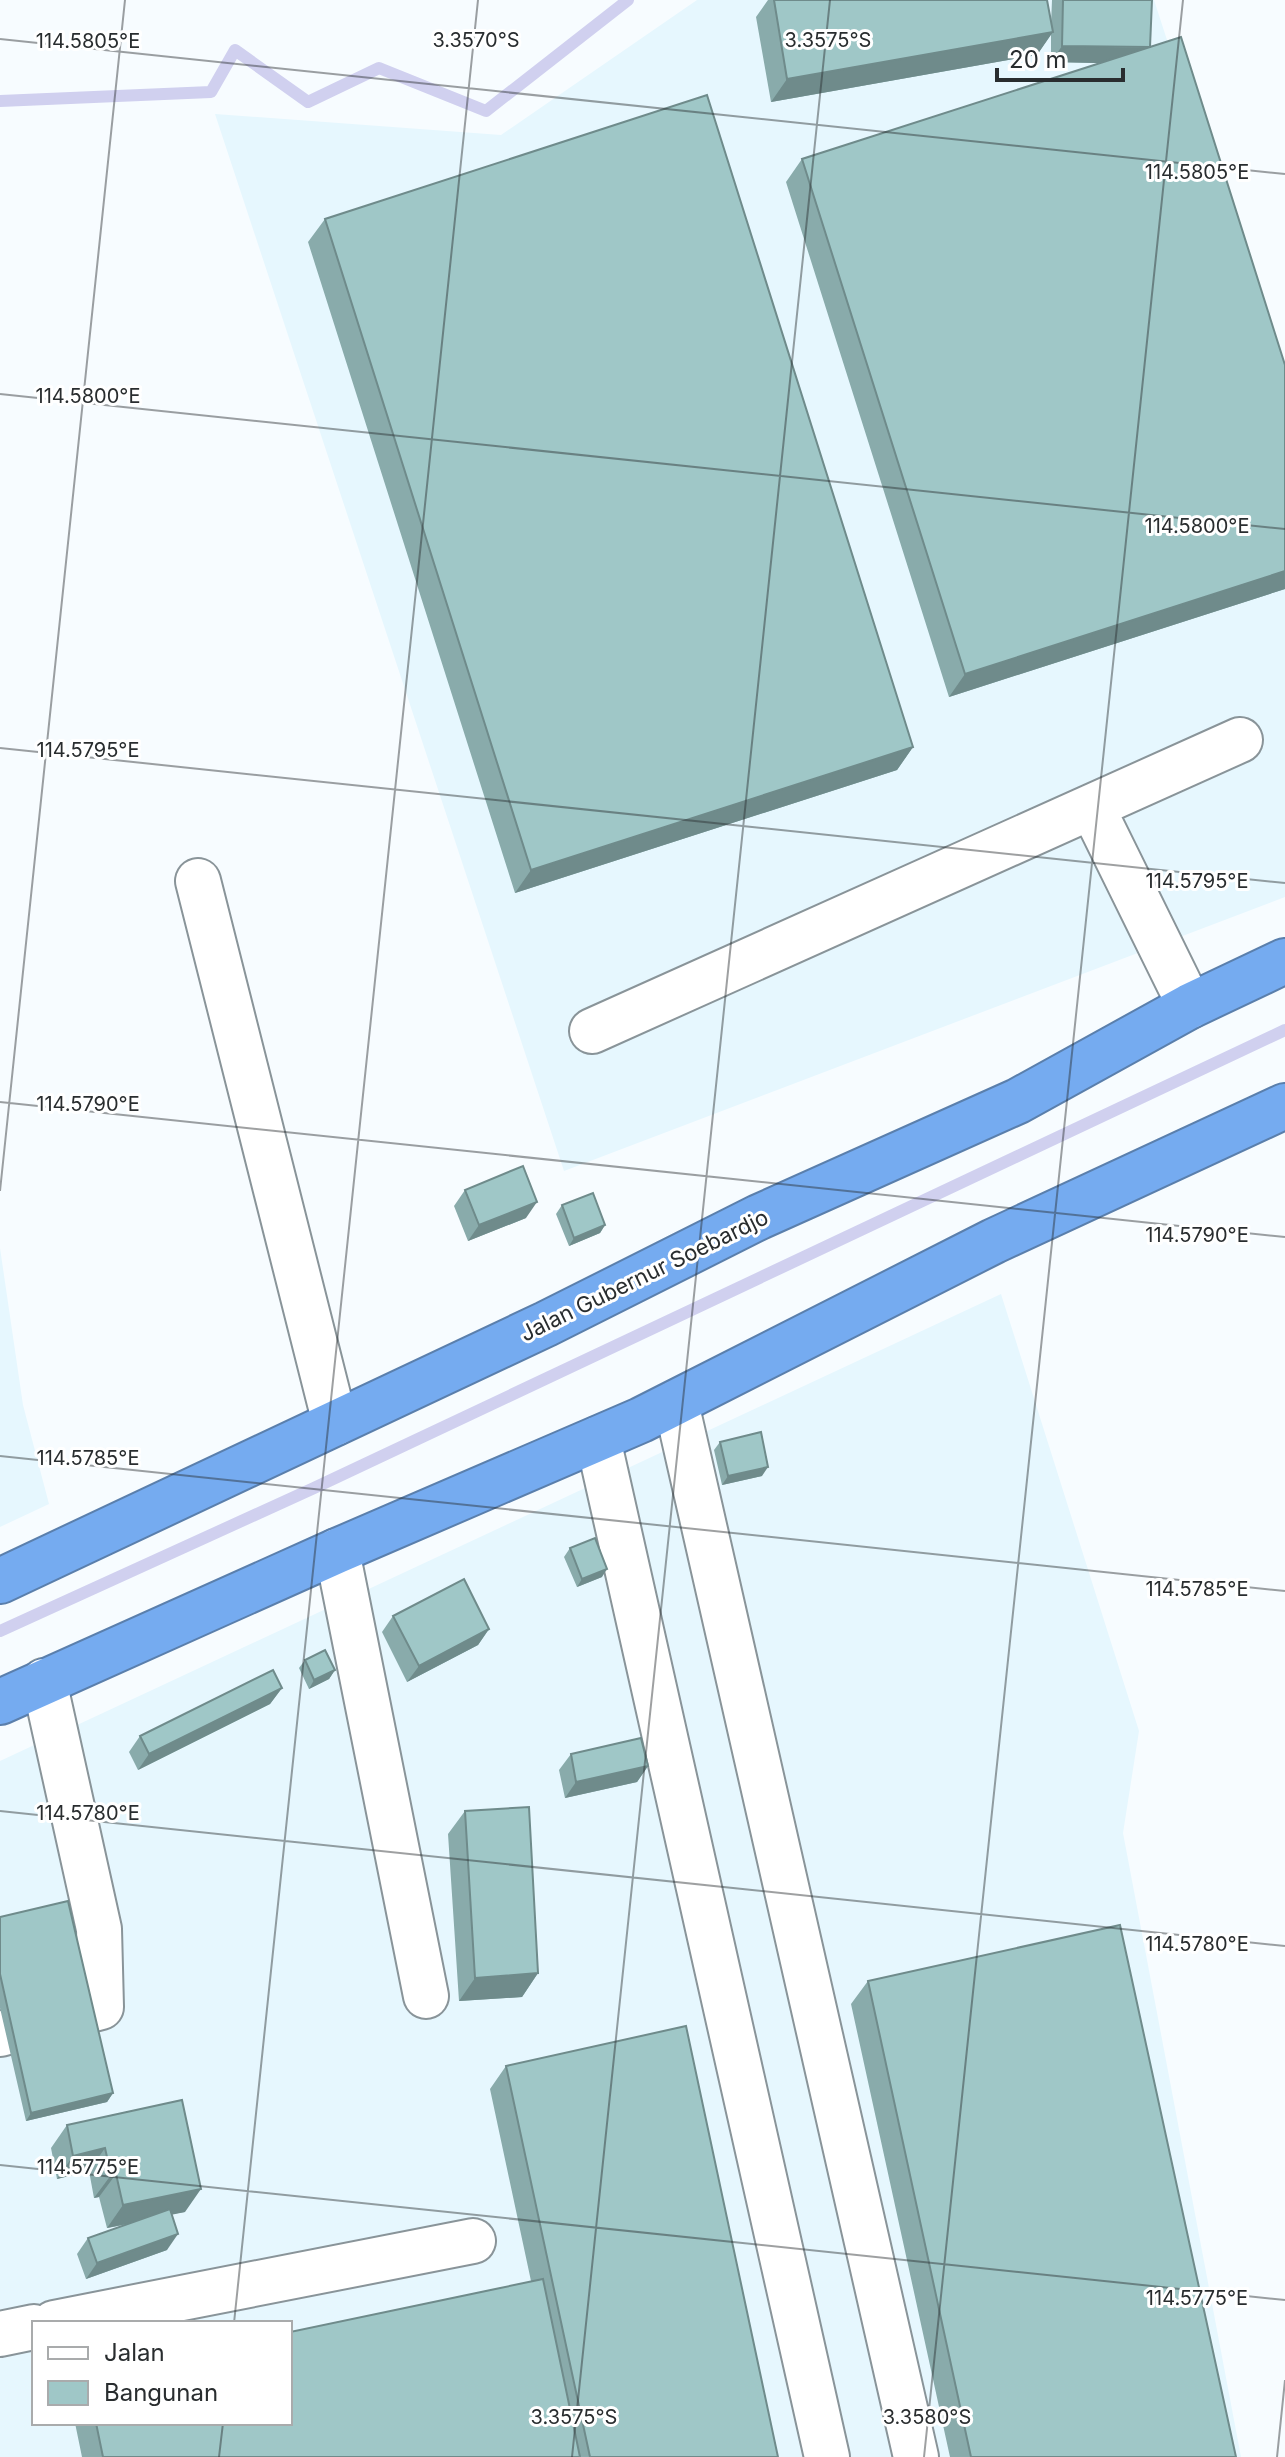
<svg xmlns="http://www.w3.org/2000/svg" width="1285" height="2457" font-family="Inter,sans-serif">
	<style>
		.built { fill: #e6f7fe; fill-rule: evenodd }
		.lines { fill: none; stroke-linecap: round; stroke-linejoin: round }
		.stream { stroke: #d0d0ef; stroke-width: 12 }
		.minor-casing { stroke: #899499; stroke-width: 48 }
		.highway-casing { stroke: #5a7fac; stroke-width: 48 }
		.minor { stroke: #fff; stroke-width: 44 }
		.highway { stroke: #75abf0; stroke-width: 44 }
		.wall { fill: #89abab }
		.shaded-wall { fill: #6f8b8b }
		.building { fill: #9fc7c7; stroke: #6f8b8b; stroke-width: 2 }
		.ticks { fill: none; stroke: #292d2f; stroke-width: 2; stroke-opacity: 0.45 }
		.labels { text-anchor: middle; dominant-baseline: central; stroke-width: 6; stroke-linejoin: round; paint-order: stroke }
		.street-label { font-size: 22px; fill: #292d2f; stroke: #fff }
		.ticks-label { font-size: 20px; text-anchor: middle; fill: #292d2f; stroke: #fff; stroke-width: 6; stroke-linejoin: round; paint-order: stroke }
	</style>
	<rect width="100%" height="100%" fill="#f7fcff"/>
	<path class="built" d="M697 0H1154L1285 403V897L564 1171 215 114 501 135Z
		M0 1248 23 1405 49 1504 0 1527Z
		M1001 1294 1139 1731 1123 1833 1241 2457H0V1761ZM34 2323H290V2423H34Z"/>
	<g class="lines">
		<path class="stream" d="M0 101 211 92 235 50 308 102 379 68 486 111 628 0
			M0 1631 314 1488 1285 1030"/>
		<defs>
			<path id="minor" d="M1092 807 1190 1006
				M198 881 335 1423
				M592 1031 1240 740
				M676 1403 916 2457
				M598 1439 827 2457
				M337 1551 426 1996
				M0 2034 101 2007 99 1929 44 1681
				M54 2323 473 2241
				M0 2334 34 2327"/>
			<path id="highway" d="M0 1581 546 1324 759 1217 1018 1101 1190 1006 1285 961
				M0 1702 337 1551 641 1420 994 1241 1285 1106"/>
		</defs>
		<use href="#minor" class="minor-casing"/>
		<use href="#highway" class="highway-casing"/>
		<use href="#minor" class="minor"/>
		<use href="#highway" class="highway"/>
	</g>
	<path class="wall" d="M768 0H1047L1051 25 1052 0H1152L1150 47 1285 365V589L949 697 786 182 802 159 1101 63 1051 62V34L1037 55 771 102 756 17Z
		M325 219 913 747 897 770 515 893 308 242Z
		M465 1190 526 1218 468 1241 454 1206Z
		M562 1205 605 1225 600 1233 569 1246 556 1214Z
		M720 1442 762 1476 722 1485 714 1450Z
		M570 1548 602 1577 577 1587 564 1557Z
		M393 1616 489 1629 478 1645 407 1682 382 1632Z
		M305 1660 335 1670 329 1679 309 1689 299 1668Z
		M282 1688 270 1704 138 1770 129 1752 140 1736Z
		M571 1754 648 1766 637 1782 565 1798 559 1770Z
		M465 1811 538 1973 522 1997 459 2001 448 1834Z
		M0 1917 113 2093 107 2102 26 2121 0 2008Z
		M868 1981 1236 2457H950L851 2004Z
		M506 2066 778 2457H82L75 2423H290L531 2281 490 2089Z
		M182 2100 185 2212 172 2214 167 2250 86 2279 77 2254 88 2238 129 2224 107 2228 99 2197 94 2198 89 2171 57 2179 51 2148 67 2125Z"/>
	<path class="shaded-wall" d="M1053 32 1037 55 771 102 787 79Z
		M1062 46 1150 48 1139 64 1051 62Z
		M1285 571V589L949 697 965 674Z
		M913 747 897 770 515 893 531 870Z
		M537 1202 526 1218 468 1241 479 1225Z
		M605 1225 600 1233 569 1246 574 1238Z
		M768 1467 762 1476 722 1485 728 1476Z
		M607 1569 602 1577 577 1587 582 1579Z
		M489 1629 478 1645 407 1682 419 1666Z
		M335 1670 329 1679 309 1689 314 1680Z
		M282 1688 270 1704 138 1770 149 1754Z
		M648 1766 637 1782 565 1798 576 1782Z
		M538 1973 522 1997 459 2001 475 1978Z
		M113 2093 107 2102 26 2121 31 2113Z
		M105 2148 89 2171 57 2179 73 2156Z
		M116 2174 99 2197 94 2198 111 2175Z
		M201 2189 185 2212 107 2228 123 2205Z
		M178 2234 167 2250 86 2279 97 2263Z"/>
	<path class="building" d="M774 0H1047L1053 32 787 79Z
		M1063 0H1152L1150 47 1062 46Z
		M1181 37 1285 365V571L965 674 802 159Z
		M707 95 913 747 531 870 325 219Z
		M523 1166 537 1202 479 1225 465 1190Z
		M593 1193 605 1225 574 1238 562 1205Z
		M761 1432 768 1467 728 1476 720 1442Z
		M595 1538 607 1569 582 1579 570 1548Z
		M464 1579 489 1629 419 1666 393 1616Z
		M325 1650 335 1670 314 1680 305 1660Z
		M273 1670 282 1688 149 1754 140 1736Z
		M641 1738 648 1766 576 1782 571 1754Z
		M529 1807 538 1973 475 1978 465 1811Z
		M68 1901 113 2093 31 2113 0 1974V1917Z
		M1120 1925 1236 2457H971L868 1981Z
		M686 2026 778 2457H590L506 2066Z
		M182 2100 201 2189 123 2205 116 2174 111 2175 105 2148 73 2156 67 2125Z
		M170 2209 178 2234 97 2263 88 2238Z
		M543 2279 580 2457H103L96 2423H290V2332Z"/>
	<path class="ticks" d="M0 39 1285 174M0 394 1285 529M0 748 1285 883M0 1102 1285 1237M0 1191 125 0M0 1456 1285 1591M0 1811 1285 1946M0 2165 1285 2300M234 2323 478 0M219 2457 223 2423M572 2457 830 0M924 2457 1183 0M1277 2457 1285 2380"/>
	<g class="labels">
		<g class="street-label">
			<text transform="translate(644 1275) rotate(-26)">Jalan Gubernur Soebardjo</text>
		</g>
	</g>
	<g class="ticks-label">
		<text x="476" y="47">3.3570°S</text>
		<text x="828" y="47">3.3575°S</text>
		<text x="88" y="48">114.5805°E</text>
		<text x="1197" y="179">114.5805°E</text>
		<text x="88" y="403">114.5800°E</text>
		<text x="1197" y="533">114.5800°E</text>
		<text x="88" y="757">114.5795°E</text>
		<text x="1197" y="888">114.5795°E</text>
		<text x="88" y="1111">114.5790°E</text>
		<text x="1197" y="1242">114.5790°E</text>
		<text x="88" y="1465">114.5785°E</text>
		<text x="1197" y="1596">114.5785°E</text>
		<text x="88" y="1820">114.5780°E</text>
		<text x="1197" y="1951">114.5780°E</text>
		<text x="88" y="2174">114.5775°E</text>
		<text x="1197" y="2305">114.5775°E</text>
		<text x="574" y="2424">3.3575°S</text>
		<text x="927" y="2424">3.3580°S</text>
	</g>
	<rect x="32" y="2321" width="260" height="104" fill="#ffffff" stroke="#a9abac" stroke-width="2"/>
	<rect x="48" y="2347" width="40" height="12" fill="#ffffff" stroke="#a9abac" stroke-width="2"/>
	<text x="104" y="2361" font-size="24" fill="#292d2f">Jalan</text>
	<rect x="48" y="2381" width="40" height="24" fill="#9fc7c7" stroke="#a9abac" stroke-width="2"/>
	<text x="104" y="2401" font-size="24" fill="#292d2f">Bangunan</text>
	<path d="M997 68v12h126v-12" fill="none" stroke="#292d2f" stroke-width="4"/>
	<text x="1009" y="68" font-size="24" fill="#292d2f" stroke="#ffffff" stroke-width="6" paint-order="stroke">20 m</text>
</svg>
